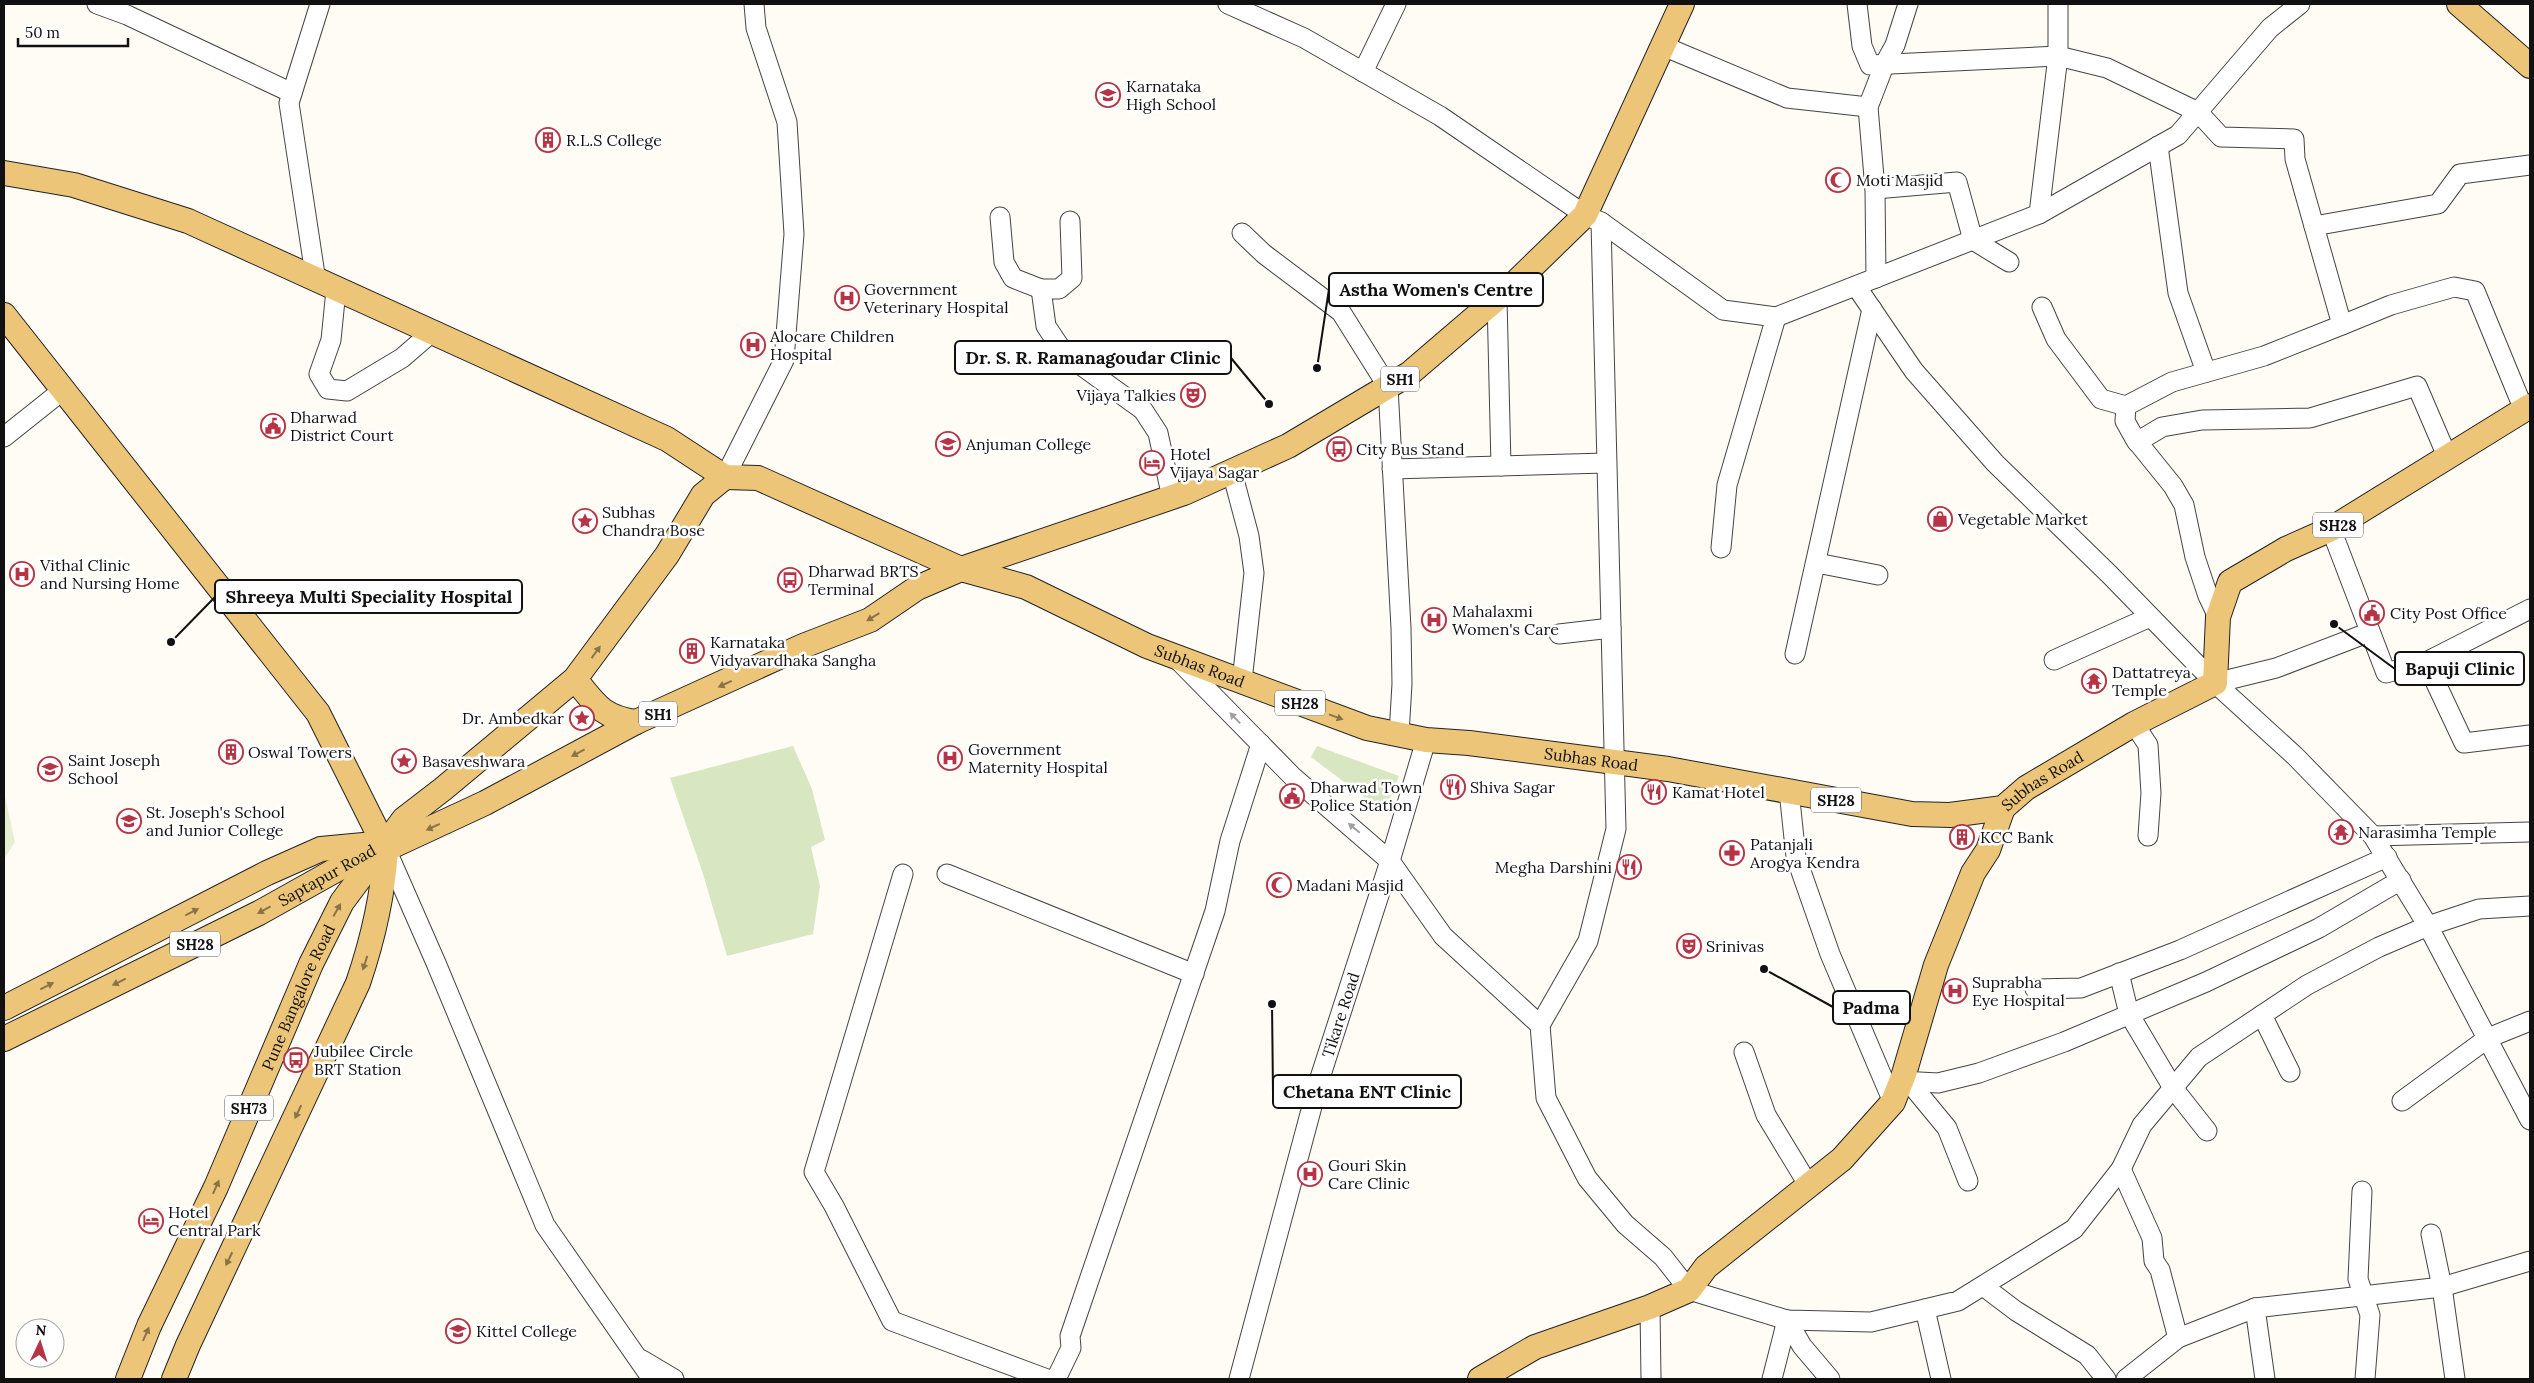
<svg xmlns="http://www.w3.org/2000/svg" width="2534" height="1383" font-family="Lora,serif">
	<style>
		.green { fill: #d8e7c1 }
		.pitch { fill: #e7efd2 }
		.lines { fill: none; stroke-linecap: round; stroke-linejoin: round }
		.minor-casing { stroke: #444; stroke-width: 21 }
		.major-casing { stroke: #222; stroke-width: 26 }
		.minor { stroke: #fff; stroke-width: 19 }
		.major { stroke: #ecc578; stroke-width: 24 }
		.oneway { fill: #89744a }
		.oneway2 { fill: #a0a0a0 }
		.labels { text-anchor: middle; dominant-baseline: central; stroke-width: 5; stroke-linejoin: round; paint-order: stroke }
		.shield { fill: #fff; stroke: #585858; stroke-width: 1 }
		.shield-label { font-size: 15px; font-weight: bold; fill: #111 }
		.poi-label { font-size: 16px; fill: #111; stroke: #fff; text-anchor: start }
		.street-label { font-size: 16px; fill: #111; stroke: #fff }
		.leader { fill: none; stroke: #111; stroke-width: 2 }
		.callout-dot { fill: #111; stroke: #fff; stroke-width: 2 }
		.callout { fill: #fff; stroke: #111; stroke-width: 2 }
		.callout-label { font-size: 18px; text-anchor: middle; font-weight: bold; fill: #111 }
	</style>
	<rect width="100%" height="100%" fill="#fefcf5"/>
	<path class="green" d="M793 746 812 789 825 840 811 847 820 886 813 934 727 956 703 874 670 778Z
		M1317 746 1399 776 1384 812 1311 757Z"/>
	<path class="pitch" d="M4 792 15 842 4 859Z"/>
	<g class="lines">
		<defs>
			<g id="minor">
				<path d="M97 4 127 15 292 93"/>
				<path d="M1228 4 1304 38 1440 116 1585 215 1601 222 1723 310 1776 317 2039 214 2178 135 2270 28 2300 4"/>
				<path d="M1857 4 1862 46 1870 65 2058 56 2107 68 2198 112 2221 137 2294 139 2295 159 2342 325 2264 356 2172 382 2126 406 2125 421 2135 439 2173 486 2184 505 2195 557 2208 596 2218 617"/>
				<path d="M1663 46 1787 98 1868 107"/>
				<path d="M1363 72 1396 4"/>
				<path d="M2158 146 2178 293 2206 372"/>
				<path d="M1875 189 1957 182 1973 240 2009 262"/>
				<path d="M2039 214 2058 56V4"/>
				<path d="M1000 217 1004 262 1013 278 1041 289"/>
				<path d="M1070 221 1072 278 1059 289H1041L1046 326 1064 353 1143 410 1158 433 1172 498"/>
				<path d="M2314 226 2438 204 2460 174 2530 165"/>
				<path d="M1242 233 1264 254 1341 312 1388 387 1401 628 1402 684 1399 734"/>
				<path d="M1876 278 1875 189 1868 107 1885 63 1895 45 1908 4"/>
				<path d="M316 281 289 103 320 4"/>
				<path d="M1856 286 1914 371 1995 463 2110 575 2215 683 2295 756 2373 836 2428 926 2530 1120"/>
				<path d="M336 290 331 340 319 374 328 389 347 391 402 358 431 333"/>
				<path d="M1497 299 1501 466"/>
				<path d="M2042 307 2056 339 2101 399 2126 406"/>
				<path d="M2342 325 2391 305 2454 287 2475 291 2524 410"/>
				<path d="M4 437 63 390"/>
				<path d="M2137 442 2162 427 2202 420 2310 418 2417 386 2447 456"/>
				<path d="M1392 469 1606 463"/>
				<path d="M1232 472 1249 536 1254 573 1242 681"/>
				<path d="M725 477 784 360 794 234 787 122 756 28 754 4"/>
				<path d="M2331 529 2386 673 2426 662 2530 609"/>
				<path d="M1721 548 1727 485 1776 317"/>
				<path d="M1817 563 1878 575"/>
				<path d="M1559 634 1611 628"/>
				<path d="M1795 654 1872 309"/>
				<path d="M1178 660 1293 777 1390 861 1443 936 1540 1025 1546 1098 1587 1178 1625 1224 1663 1257 1689 1290 1787 1320 1871 1322 1958 1301 2074 1229 2121 1169 2142 1125 2199 1057 2307 985 2379 947 2428 926 2479 909 2530 906"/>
				<path d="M2054 660 2150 617"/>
				<path d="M2426 662 2464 743 2530 735"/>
				<path d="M2215 683 2276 668 2370 632"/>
				<path d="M2134 724 2148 745 2151 793 2148 836"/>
				<path d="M1789 791 1796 857 1830 954 1893 1102"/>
				<path d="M2373 836 2530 832"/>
				<path d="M386 849 436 963 545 1225 652 1379"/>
				<path d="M903 874 814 1172 834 1206 892 1321 1047 1379"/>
				<path d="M947 874 1194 974"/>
				<path d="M2119 973 2129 1014 2173 1088 2207 1131"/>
				<path d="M2035 989 2081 988 2180 950 2387 857"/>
				<path d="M2262 1015 2290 1072"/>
				<path d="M1540 1025 1588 941 1616 829 1601 222"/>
				<path d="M1744 1052 1766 1115 1809 1186"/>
				<path d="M1901 1081 1938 1083 1979 1073 2064 1042 2206 982 2319 928 2401 880"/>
				<path d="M1909 1082 1947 1128 1968 1181"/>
				<path d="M2402 1101 2488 1038 2530 1021"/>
				<path d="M2121 1169 2152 1238 2154 1261 2160 1270 2178 1338"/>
				<path d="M2362 1191 2358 1279 2370 1315 2365 1379"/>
				<path d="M2431 1234 2442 1287 2455 1379"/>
				<path d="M1983 1286 2016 1311 2087 1355 2106 1379"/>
				<path d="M1650 1307 1651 1379"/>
				<path d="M2255 1308 2265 1379"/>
				<path d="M1925 1309 1941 1379"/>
				<path d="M1787 1320 1802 1346 1830 1379"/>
				<path d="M642 1360 674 1379"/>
				<path d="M1056 1379 1071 1348 1070 1336 1215 911 1230 841 1261 744"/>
				<path id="s1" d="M1239 1379 1318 1084 1390 861 1426 740"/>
				<path d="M1772 1379 1787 1320"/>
				<path d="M2126 1379 2178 1338 2255 1308 2442 1287 2530 1261"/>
			</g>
			<g id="major">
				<path d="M2459 4 2530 66"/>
				<path id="s2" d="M4 173 74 185 188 221 667 439 725 477 758 478 961 569 1026 587 1147 646 1367 728 1426 740 1469 743 1668 769 1912 814 1950 815 2003 808 2026 788 2134 724 2215 683 2218 617 2230 582 2286 549 2331 529 2530 406"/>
				<path d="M4 315 318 713 386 849"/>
				<path d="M575 679C596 705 602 717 636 722"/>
				<path d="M4 1008 267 873 321 849 374 844"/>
				<path id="s3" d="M4 1039 259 913 377 847"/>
				<path id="s4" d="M128 1379 149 1326 216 1187 311 964 342 902 404 819 443 789 575 679 667 555 703 495 725 477"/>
				<path d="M174 1379 188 1345 358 983C373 939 383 896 386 849L485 803 636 722 803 646 870 620 917 588 961 569 1184 493 1288 446 1409 374 1514 284 1585 215 1682 4"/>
				<path d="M1480 1379 1535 1347 1650 1307 1689 1290 1706 1267 1842 1159 1893 1102 1904 1074 1936 965 1973 873 1988 850 2003 808"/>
			</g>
		</defs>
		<use href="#minor" class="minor-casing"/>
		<use href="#major" class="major-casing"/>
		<use href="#minor" class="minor"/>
		<use href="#major" class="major"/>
	</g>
	<defs><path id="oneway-solid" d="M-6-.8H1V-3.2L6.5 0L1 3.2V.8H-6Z" transform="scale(1.25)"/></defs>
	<g class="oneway">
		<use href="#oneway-solid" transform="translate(873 617) rotate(149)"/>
		<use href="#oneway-solid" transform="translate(596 652) rotate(-54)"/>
		<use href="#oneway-solid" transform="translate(725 684) rotate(155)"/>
		<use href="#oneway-solid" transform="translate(1336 717) rotate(20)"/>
		<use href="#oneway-solid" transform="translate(578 753) rotate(152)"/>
		<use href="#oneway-solid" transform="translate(433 827) rotate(155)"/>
		<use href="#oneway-solid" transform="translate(264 910) rotate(151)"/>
		<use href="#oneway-solid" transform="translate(337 910) rotate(-61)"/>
		<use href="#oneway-solid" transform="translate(192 912) rotate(-27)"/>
		<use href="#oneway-solid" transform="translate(365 963) rotate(108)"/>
		<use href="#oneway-solid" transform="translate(119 982) rotate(154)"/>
		<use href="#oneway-solid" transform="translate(47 986) rotate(-27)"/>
		<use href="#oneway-solid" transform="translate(298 1112) rotate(115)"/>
		<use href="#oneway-solid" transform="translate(216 1187) rotate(-66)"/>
		<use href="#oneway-solid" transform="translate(229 1259) rotate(116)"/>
		<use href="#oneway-solid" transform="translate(146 1334) rotate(-66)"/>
	</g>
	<g class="oneway2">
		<use href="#oneway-solid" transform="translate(1235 718) rotate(-134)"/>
		<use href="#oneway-solid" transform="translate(1354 828) rotate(-140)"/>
	</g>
	<defs>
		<symbol id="school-ring" viewBox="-11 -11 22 22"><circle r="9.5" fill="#fff" stroke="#b53547" stroke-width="1.5"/><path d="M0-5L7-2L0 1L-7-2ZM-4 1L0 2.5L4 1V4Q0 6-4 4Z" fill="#b53547"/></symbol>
		<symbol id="building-ring" viewBox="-11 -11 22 22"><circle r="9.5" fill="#fff" stroke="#b53547" stroke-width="1.5"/><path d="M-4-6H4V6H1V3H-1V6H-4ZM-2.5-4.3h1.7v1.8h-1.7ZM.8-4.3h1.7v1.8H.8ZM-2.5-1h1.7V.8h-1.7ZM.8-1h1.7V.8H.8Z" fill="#b53547"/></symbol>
		<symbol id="mosque-ring" viewBox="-11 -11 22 22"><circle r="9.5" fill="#fff" stroke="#b53547" stroke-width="1.5"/><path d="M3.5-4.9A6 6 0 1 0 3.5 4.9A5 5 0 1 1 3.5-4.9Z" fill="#b53547"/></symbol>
		<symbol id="hospital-ring" viewBox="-11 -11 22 22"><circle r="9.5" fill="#fff" stroke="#b53547" stroke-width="1.5"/><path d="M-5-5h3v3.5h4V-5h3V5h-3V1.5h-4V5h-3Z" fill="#b53547"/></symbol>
		<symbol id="theatre-ring" viewBox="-11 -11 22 22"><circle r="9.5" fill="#fff" stroke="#b53547" stroke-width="1.5"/><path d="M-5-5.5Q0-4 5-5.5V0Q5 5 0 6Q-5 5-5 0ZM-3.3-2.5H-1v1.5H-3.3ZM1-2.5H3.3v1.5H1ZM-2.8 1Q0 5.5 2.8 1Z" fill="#b53547"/></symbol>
		<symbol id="civic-ring" viewBox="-11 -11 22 22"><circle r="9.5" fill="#fff" stroke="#b53547" stroke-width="1.5"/><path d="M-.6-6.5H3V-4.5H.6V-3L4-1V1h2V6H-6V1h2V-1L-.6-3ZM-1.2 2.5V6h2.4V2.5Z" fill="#b53547"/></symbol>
		<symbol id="bus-ring" viewBox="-11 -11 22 22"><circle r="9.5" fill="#fff" stroke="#b53547" stroke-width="1.5"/><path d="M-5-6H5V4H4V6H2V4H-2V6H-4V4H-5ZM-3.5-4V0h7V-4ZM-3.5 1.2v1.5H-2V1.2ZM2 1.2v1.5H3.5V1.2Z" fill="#b53547"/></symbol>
		<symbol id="hotel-ring" viewBox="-11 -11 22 22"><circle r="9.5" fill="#fff" stroke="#b53547" stroke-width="1.5"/><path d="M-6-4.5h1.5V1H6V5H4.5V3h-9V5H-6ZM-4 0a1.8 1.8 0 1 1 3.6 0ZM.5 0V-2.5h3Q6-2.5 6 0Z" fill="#b53547"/></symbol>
		<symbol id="shop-ring" viewBox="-11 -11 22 22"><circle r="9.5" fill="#fff" stroke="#b53547" stroke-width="1.5"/><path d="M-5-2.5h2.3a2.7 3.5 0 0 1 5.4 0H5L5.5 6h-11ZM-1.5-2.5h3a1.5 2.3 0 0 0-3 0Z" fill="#b53547"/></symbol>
		<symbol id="sight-ring" viewBox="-11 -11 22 22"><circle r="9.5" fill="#fff" stroke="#b53547" stroke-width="1.5"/><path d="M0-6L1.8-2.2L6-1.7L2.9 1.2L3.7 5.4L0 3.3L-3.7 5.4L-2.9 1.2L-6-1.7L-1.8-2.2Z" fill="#b53547"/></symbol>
		<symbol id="temple-ring" viewBox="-11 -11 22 22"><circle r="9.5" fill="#fff" stroke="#b53547" stroke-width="1.5"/><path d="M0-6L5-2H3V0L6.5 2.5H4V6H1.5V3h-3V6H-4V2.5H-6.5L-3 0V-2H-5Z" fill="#b53547"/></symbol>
		<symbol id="restaurant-ring" viewBox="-11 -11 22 22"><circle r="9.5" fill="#fff" stroke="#b53547" stroke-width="1.5"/><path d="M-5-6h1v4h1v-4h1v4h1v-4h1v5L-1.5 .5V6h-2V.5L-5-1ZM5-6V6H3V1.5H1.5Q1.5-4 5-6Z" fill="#b53547"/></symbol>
		<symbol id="pharmacy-ring" viewBox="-11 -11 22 22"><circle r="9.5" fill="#fff" stroke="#b53547" stroke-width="1.5"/><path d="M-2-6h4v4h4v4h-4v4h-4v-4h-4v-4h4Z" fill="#b53547"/></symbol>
		<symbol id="university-ring" viewBox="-11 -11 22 22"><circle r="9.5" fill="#fff" stroke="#b53547" stroke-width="1.5"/><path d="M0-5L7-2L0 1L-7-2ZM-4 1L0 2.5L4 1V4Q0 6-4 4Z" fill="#b53547"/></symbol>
	</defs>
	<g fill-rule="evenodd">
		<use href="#school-ring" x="1094" y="81" width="28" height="28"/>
		<use href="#building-ring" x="534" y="126" width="28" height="28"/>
		<use href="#mosque-ring" x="1824" y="166" width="28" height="28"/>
		<use href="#hospital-ring" x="833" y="284" width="28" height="28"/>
		<use href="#hospital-ring" x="739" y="331" width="28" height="28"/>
		<use href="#theatre-ring" x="1179" y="381" width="28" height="28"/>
		<use href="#civic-ring" x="259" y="412" width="28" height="28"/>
		<use href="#school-ring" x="934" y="430" width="28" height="28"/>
		<use href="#bus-ring" x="1325" y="435" width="28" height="28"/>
		<use href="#hotel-ring" x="1138" y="449" width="28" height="28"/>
		<use href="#shop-ring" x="1926" y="505" width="28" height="28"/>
		<use href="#sight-ring" x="571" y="507" width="28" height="28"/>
		<use href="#hospital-ring" x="8" y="560" width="28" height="28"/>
		<use href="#bus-ring" x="776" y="566" width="28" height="28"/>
		<use href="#civic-ring" x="2358" y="599" width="28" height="28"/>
		<use href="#hospital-ring" x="1420" y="606" width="28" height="28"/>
		<use href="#building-ring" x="678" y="637" width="28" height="28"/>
		<use href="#temple-ring" x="2080" y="667" width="28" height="28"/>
		<use href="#sight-ring" x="568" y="704" width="28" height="28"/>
		<use href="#building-ring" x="217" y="738" width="28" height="28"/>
		<use href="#hospital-ring" x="936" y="744" width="28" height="28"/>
		<use href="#sight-ring" x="390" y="747" width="28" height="28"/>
		<use href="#school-ring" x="36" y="755" width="28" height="28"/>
		<use href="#restaurant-ring" x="1439" y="773" width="28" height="28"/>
		<use href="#restaurant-ring" x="1640" y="778" width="28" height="28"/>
		<use href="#civic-ring" x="1278" y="782" width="28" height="28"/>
		<use href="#school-ring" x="115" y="807" width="28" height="28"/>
		<use href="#temple-ring" x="2327" y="818" width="28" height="28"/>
		<use href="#building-ring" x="1948" y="823" width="28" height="28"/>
		<use href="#pharmacy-ring" x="1718" y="839" width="28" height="28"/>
		<use href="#restaurant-ring" x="1615" y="853" width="28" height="28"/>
		<use href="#mosque-ring" x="1265" y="871" width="28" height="28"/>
		<use href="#theatre-ring" x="1675" y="932" width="28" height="28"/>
		<use href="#hospital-ring" x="1941" y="977" width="28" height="28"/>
		<use href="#bus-ring" x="282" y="1046" width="28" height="28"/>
		<use href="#hospital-ring" x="1296" y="1160" width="28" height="28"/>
		<use href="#hotel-ring" x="137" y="1207" width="28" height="28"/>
		<use href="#university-ring" x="444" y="1317" width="28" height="28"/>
	</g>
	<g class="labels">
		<g class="shield">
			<rect x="1381" y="366.5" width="38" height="25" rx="4"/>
			<rect x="2313" y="512.5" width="50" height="25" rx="4"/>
			<rect x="1275" y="690.5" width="50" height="25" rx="4"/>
			<rect x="639" y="701.5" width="38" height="25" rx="4"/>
			<rect x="1811" y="787.5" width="50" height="25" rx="4"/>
			<rect x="170" y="931.5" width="50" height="25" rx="4"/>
			<rect x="225" y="1095.5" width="48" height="25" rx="4"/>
		</g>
		<g class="shield-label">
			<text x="1400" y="379">SH1</text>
			<text x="2338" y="525">SH28</text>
			<text x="1300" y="703">SH28</text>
			<text x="658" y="714">SH1</text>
			<text x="1836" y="800">SH28</text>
			<text x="195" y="944">SH28</text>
			<text x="249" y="1108">SH73</text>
		</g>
		<g class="poi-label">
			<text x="1126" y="86">Karnataka<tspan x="1126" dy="18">High School</tspan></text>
			<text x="566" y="140">R.L.S College</text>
			<text x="1856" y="180">Moti Masjid</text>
			<text x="864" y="289">Government<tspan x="864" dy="18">Veterinary Hospital</tspan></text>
			<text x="770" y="336">Alocare Children<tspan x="770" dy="18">Hospital</tspan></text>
			<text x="1176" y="395" text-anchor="end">Vijaya Talkies</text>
			<text x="290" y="417">Dharwad<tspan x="290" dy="18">District Court</tspan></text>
			<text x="966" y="444">Anjuman College</text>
			<text x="1356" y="449">City Bus Stand</text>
			<text x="1170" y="454">Hotel<tspan x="1170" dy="18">Vijaya Sagar</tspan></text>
			<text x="602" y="512">Subhas<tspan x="602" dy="18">Chandra Bose</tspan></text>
			<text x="1958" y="519">Vegetable Market</text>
			<text x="40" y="565">Vithal Clinic<tspan x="40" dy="18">and Nursing Home</tspan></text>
			<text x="808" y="571">Dharwad BRTS<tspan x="808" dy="18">Terminal</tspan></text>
			<text x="1452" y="611">Mahalaxmi<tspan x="1452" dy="18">Women's Care</tspan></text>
			<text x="2390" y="613">City Post Office</text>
			<text x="710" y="642">Karnataka<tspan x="710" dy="18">Vidyavardhaka Sangha</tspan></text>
			<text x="2112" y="672">Dattatreya<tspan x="2112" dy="18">Temple</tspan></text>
			<text x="564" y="718" text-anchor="end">Dr. Ambedkar</text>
			<text x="968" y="749">Government<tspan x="968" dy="18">Maternity Hospital</tspan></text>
			<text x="248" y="752">Oswal Towers</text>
			<text x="68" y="760">Saint Joseph<tspan x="68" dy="18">School</tspan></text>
			<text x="422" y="761">Basaveshwara</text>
			<text x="1310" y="787">Dharwad Town<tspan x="1310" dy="18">Police Station</tspan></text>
			<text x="1470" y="787">Shiva Sagar</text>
			<text x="1672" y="792">Kamat Hotel</text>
			<text x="146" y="812">St. Joseph's School<tspan x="146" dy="18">and Junior College</tspan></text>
			<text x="2358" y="832">Narasimha Temple</text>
			<text x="1980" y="837">KCC Bank</text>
			<text x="1750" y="844">Patanjali<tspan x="1750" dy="18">Arogya Kendra</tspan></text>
			<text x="1612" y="867" text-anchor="end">Megha Darshini</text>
			<text x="1296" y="885">Madani Masjid</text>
			<text x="1706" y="946">Srinivas</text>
			<text x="1972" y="982">Suprabha<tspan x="1972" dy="18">Eye Hospital</tspan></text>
			<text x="314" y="1051">Jubilee Circle<tspan x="314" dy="18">BRT Station</tspan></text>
			<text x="1328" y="1165">Gouri Skin<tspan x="1328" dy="18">Care Clinic</tspan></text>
			<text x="168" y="1212">Hotel<tspan x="168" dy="18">Central Park</tspan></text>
			<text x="476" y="1331">Kittel College</text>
		</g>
		<g class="street-label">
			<text stroke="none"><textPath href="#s2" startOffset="1300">Subhas Road</textPath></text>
			<text stroke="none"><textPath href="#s2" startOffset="1705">Subhas Road</textPath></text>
			<text stroke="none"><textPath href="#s2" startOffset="2170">Subhas Road</textPath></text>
			<text stroke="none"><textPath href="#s3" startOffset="362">Saptapur Road</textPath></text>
			<text stroke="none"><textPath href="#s4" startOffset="418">Pune Bangalore Road</textPath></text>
			<text stroke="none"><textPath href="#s1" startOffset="378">Tikare Road</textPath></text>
		</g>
	</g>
	<path class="leader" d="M1317 368L1329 289M1269 404L1231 358M171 642L215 597M2334 624L2395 669M1764 969L1833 1007M1272 1004L1273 1092"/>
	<g class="callout-dot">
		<circle cx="1317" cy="368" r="5"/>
		<circle cx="1269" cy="404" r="5"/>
		<circle cx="171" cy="642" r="5"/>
		<circle cx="2334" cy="624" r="5"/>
		<circle cx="1764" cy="969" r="5"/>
		<circle cx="1272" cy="1004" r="5"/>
	</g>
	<g class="callout">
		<rect x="1329" y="273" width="214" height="33" rx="5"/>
		<rect x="955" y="341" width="276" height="33" rx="5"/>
		<rect x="215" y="580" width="307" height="33" rx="5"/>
		<rect x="2395" y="652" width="129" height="33" rx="5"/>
		<rect x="1833" y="991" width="77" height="33" rx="5"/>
		<rect x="1273" y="1075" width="188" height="33" rx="5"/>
	</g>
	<g class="callout-label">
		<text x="1436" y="296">Astha Women's Centre</text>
		<text x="1093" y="364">Dr. S. R. Ramanagoudar Clinic</text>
		<text x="369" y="603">Shreeya Multi Speciality Hospital</text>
		<text x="2460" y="675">Bapuji Clinic</text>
		<text x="1871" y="1014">Padma</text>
		<text x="1367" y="1098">Chetana ENT Clinic</text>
	</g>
	<rect width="2534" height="1383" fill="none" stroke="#111111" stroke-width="10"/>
	<g transform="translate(40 1343) rotate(4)"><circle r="24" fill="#ffffff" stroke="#a0a0a0"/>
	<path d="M0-4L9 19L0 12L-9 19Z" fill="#b53547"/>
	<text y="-8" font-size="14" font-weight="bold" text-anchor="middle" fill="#111111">N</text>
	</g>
	<path d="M18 38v8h110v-8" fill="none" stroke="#111111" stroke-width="2.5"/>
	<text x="25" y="38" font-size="15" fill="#111111" stroke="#ffffff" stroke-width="4" paint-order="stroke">50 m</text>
</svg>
